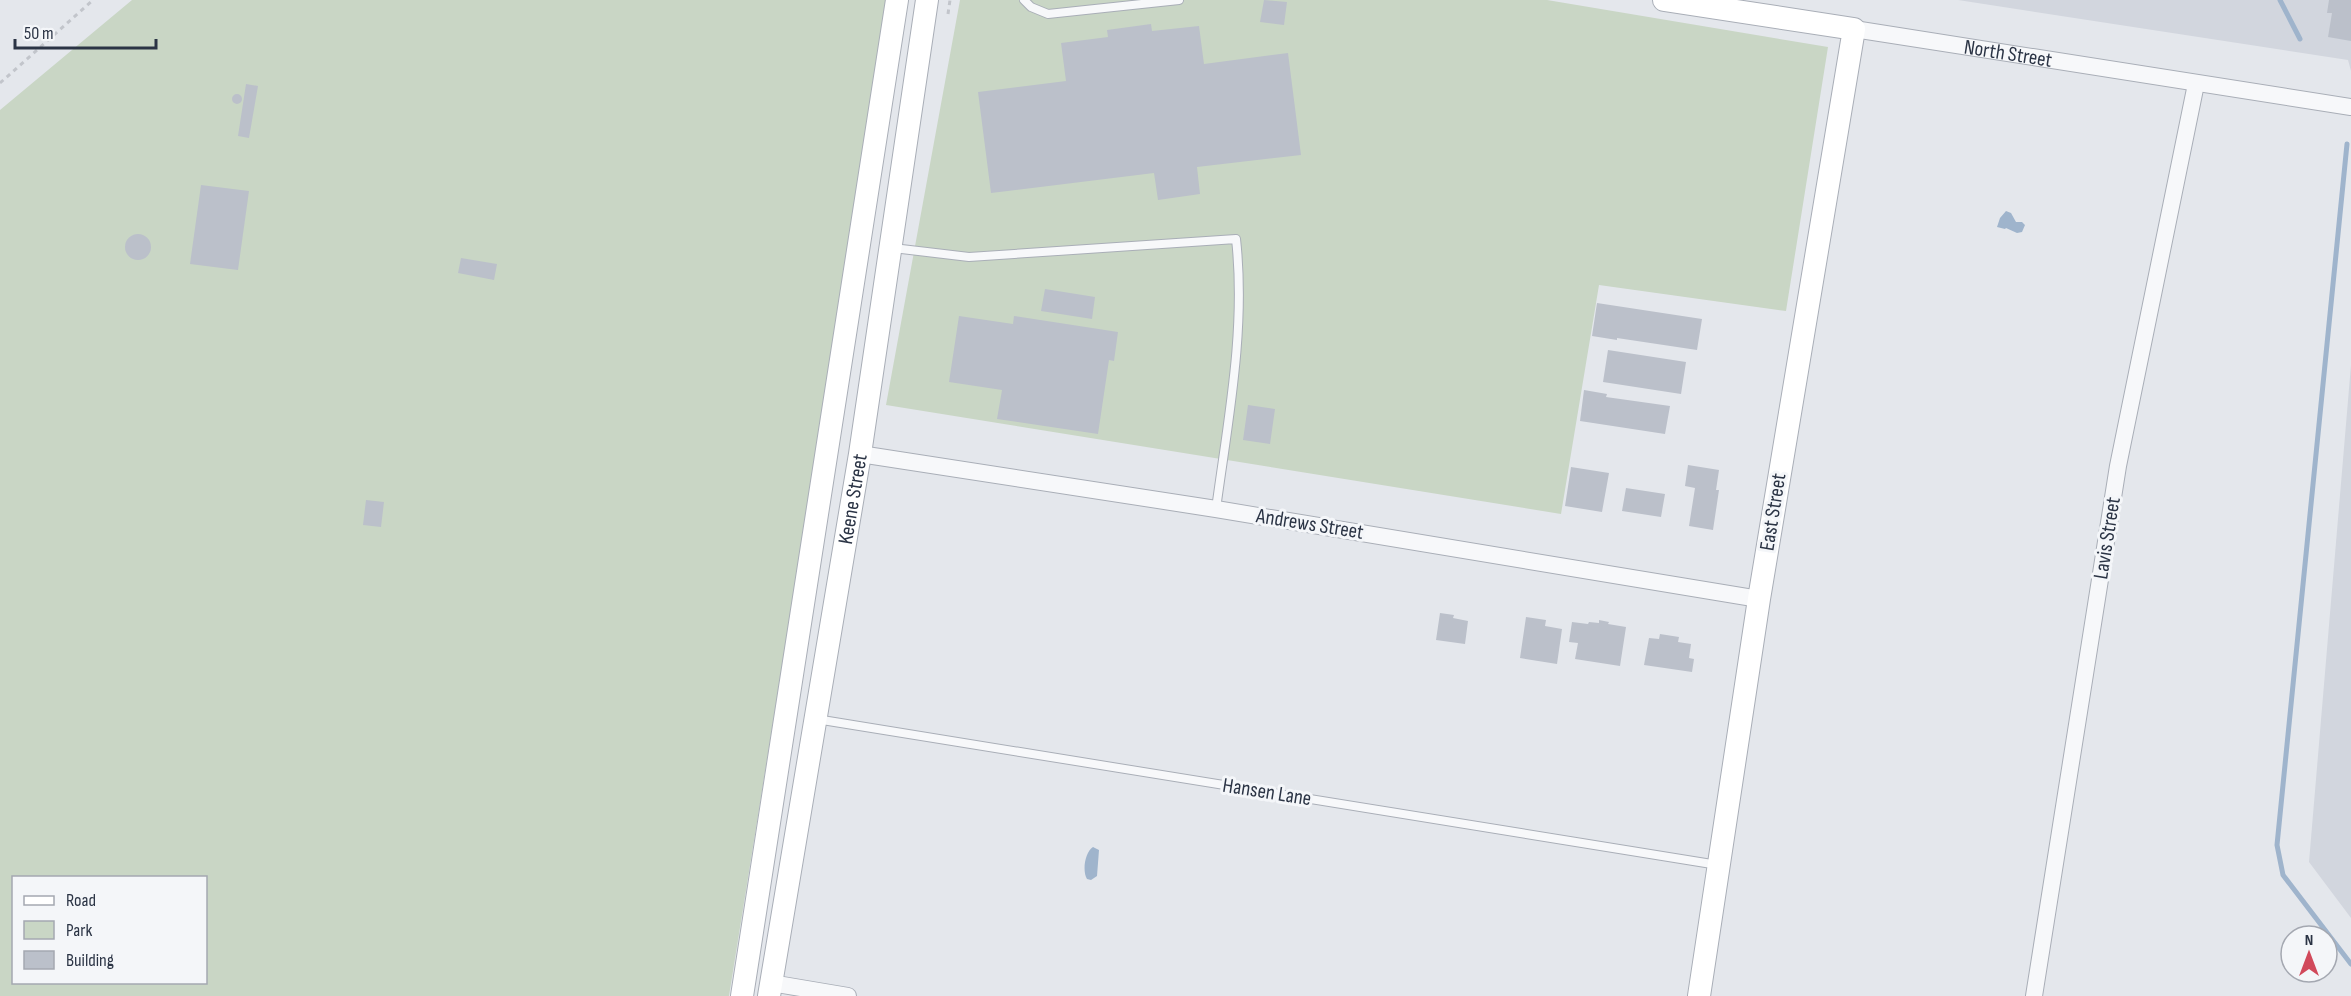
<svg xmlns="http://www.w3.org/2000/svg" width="2351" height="996" font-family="'Sofia Sans Condensed',sans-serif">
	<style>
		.built { fill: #d2d6de }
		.green { fill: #c9d6c5; fill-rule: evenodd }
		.water { fill: #9fb4cc }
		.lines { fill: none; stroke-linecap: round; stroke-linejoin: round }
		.stream { stroke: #9fb4cc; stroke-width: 5 }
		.building { fill: #bbc0ca }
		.lane-casing { stroke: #a9aeb7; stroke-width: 10 }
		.street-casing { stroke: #a9aeb7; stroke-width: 18 }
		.secondary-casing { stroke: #a9aeb7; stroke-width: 24 }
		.path { stroke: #c2c5cb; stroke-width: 3; stroke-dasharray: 4.5 4.5; stroke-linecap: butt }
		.lane { stroke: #f7f8fa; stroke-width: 8 }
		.street { stroke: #f7f8fa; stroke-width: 16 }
		.secondary { stroke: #fff; stroke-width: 22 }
		.labels { text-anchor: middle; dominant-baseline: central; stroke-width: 6; stroke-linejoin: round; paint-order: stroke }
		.street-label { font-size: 21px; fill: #2b3445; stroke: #f4f6f9 }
	</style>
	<rect width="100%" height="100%" fill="#e4e7ec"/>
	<path class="built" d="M1958 0H2351V71L2348 60Z
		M2351 365V918L2309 862Z"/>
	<path class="green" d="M132 0H889L729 996H0V110ZM14 878H206V982H14Z
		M960 0H1547L1828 47 1786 311 1599 285 1561 514 886 405Z"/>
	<path class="water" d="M2006 211 2011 213 2016 222H2022L2025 225 2022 232 2017 233 2006 228 2005 229 1997 227 2000 218Z
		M1093 847 1099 850 1097 876 1091 880 1087 879C1082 871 1085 852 1093 847Z"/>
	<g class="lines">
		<path class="stream" d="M2280 0 2300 39
			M2347 144 2277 845 2283 875 2351 964"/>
	</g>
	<path class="building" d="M1264 0 1287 2 1284 25 1260 22Z
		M2329 0H2351V41L2328 37 2332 13H2327Z
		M1151 24 1152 31 1199 26 1204 64 1288 53 1301 155 1197 167 1200 194 1158 200 1154 173 991 193 978 92 1066 81 1061 43 1108 37 1107 30Z
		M246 84 258 86 249 138 238 136Z
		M232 99a5 5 0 1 1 10 0a5 5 0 1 1-10 0Z
		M201 185 249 191 238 270 190 264Z
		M125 247a13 13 0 1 1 26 0a13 13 0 1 1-26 0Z
		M461 258 497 264 494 280 458 273Z
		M1045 289 1095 297 1092 319 1041 311Z
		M1597 303 1702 319 1697 350 1617 338V340L1592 336Z
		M959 316 1013 324 1014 316 1118 332 1114 361 1109 360 1098 434 997 419 1002 390 949 382Z
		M1608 350 1686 362 1681 394 1603 382Z
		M1584 390 1607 394 1606 397 1670 406 1665 434 1580 421Z
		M1248 405 1275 409 1270 444 1243 440Z
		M1688 465 1719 470 1716 490H1719L1713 530 1689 526 1695 488 1685 486Z
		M1571 467 1609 473 1602 512 1565 506Z
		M1626 488 1665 494 1661 517 1622 511Z
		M366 500 384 502 381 527 363 525Z
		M1440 613 1454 615 1453 618 1468 621 1465 644 1436 640Z
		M1526 617 1546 620 1545 626 1562 629 1557 664 1520 658Z
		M1599 620 1609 622 1608 624 1626 627 1620 666 1575 659 1578 643 1569 642 1572 622 1588 624 1589 622 1599 623Z
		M1660 634 1679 637 1678 642 1691 644 1689 658 1694 659 1692 672 1644 665 1649 638 1659 639Z"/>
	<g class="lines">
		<defs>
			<path id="lane" d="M1024 0 1031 7 1048 14 1179 0
				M893 248 969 257 1236 239C1246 329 1228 420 1216 509
				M816 719 1718 865"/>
			<g id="street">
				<path id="s1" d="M1854 29 2351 107"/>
				<path d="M860 454 1216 509 1759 599"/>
				<path d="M771 983 848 996"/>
				<path d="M2034 996 2118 466 2196 84"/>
			</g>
			<g id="secondary">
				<path d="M1664 0 1854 29 1759 599 1699 996"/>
				<path d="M742 996 897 0"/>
				<path id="s2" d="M769 996 860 454 927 0"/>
			</g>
		</defs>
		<use href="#lane" class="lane-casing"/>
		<use href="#street" class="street-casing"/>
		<use href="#secondary" class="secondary-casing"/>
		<path class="path" d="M948 14 950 0
			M0 83 93 0"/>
		<use href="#lane" class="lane"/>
		<use href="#street" class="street"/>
		<use href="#secondary" class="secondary"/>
	</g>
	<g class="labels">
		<g class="street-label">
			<text stroke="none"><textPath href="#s1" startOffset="156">North Street</textPath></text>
			<text stroke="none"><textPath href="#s2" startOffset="504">Keene Street</textPath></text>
			<text transform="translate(1773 512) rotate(-81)">East Street</text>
			<text transform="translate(1310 524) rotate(9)">Andrews Street</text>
			<text transform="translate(2107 538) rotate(-81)">Lavis Street</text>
			<text transform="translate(1267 792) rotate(9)">Hansen Lane</text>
		</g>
	</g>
	<rect x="12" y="876" width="195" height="108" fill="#f4f6f9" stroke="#a4a8b1" stroke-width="1.5"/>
	<rect x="24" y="896" width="30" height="9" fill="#ffffff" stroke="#a4a8b1" stroke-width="1.5"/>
	<text x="66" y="906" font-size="18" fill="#2b3445">Road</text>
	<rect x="24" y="921" width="30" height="18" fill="#c9d6c5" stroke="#a4a8b1" stroke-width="1.5"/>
	<text x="66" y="936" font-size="18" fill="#2b3445">Park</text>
	<rect x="24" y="951" width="30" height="18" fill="#bbc0ca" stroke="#a4a8b1" stroke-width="1.5"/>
	<text x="66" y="966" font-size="18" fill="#2b3445">Building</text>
	<g transform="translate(2309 954)"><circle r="28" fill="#f4f6f9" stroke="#a4a8b1" stroke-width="1.5"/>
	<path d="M0-4.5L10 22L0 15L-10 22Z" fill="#d1495b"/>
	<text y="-9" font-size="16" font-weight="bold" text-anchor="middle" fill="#2b3445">N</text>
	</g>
	<path d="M15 39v9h141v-9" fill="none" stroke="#2b3445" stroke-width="3"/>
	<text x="24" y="39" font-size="18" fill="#2b3445" stroke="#f4f6f9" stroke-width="4.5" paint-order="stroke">50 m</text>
</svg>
